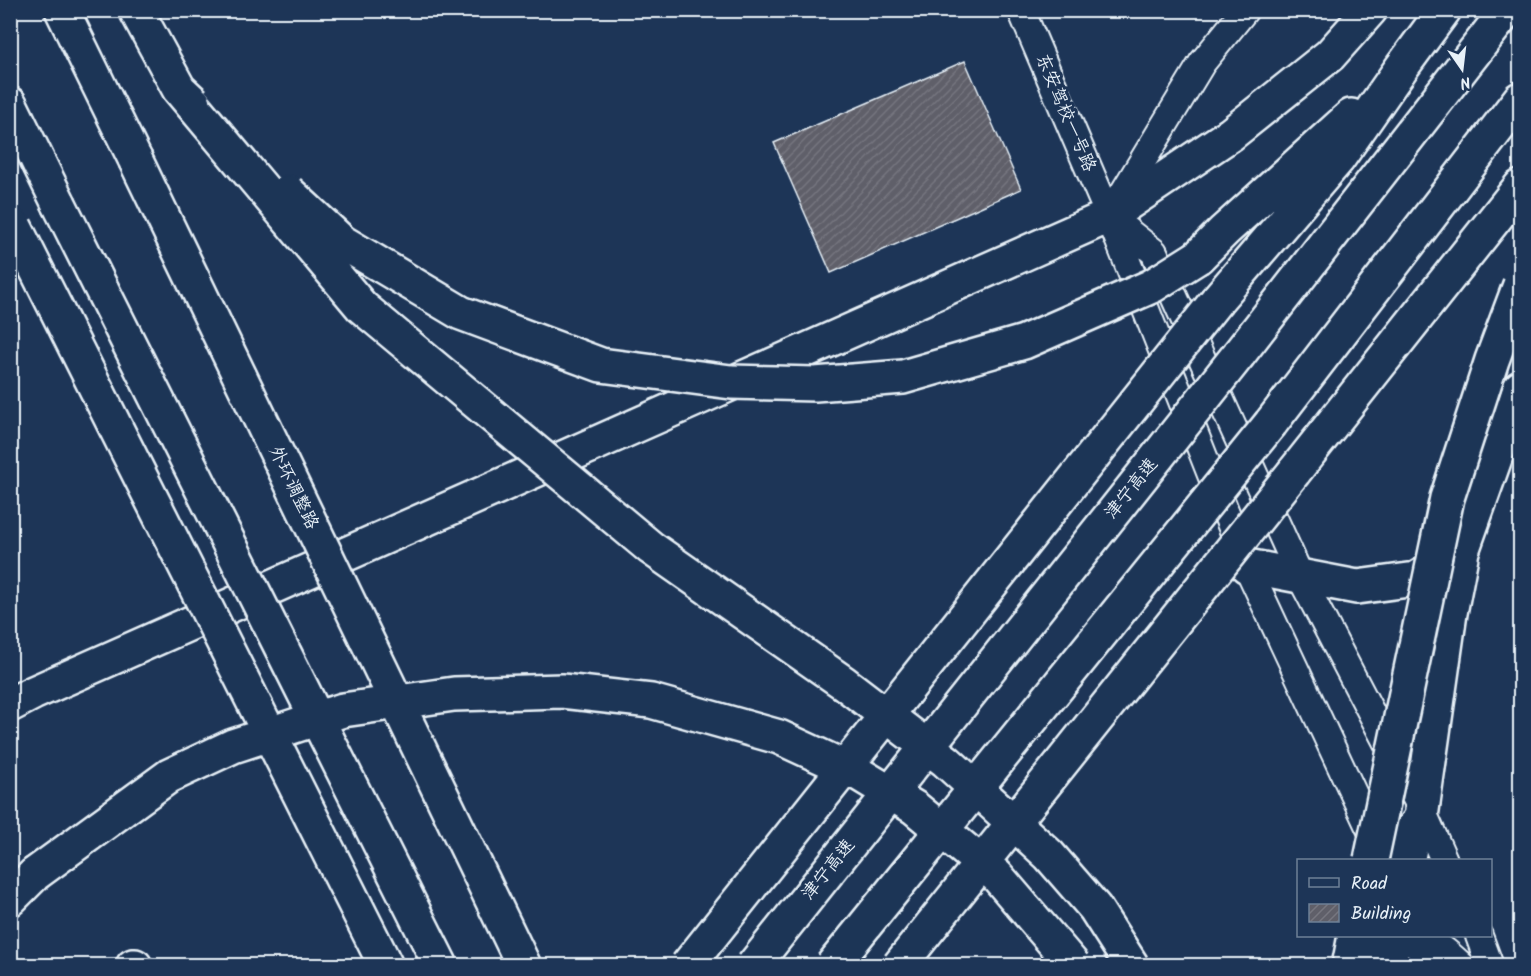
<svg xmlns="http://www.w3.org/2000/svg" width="1531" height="976" font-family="Kalam,'LXGW WenKai TC',sans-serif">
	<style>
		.building { fill: url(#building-hatch); stroke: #e8f1f8; stroke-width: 1.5 }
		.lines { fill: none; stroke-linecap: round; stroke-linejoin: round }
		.minor-casing { stroke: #e8f1f8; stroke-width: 30 }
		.highway-casing { stroke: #e8f1f8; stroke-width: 38 }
		.minor { stroke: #1d3557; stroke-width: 26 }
		.highway { stroke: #1d3557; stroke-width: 33 }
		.highway-bridge-casing { stroke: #e8f1f8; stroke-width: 38; stroke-linecap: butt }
		.highway-bridge { stroke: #1d3557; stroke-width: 33 }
		.labels { text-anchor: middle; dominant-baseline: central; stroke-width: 6; stroke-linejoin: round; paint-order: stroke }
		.street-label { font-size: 18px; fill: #e8f1f8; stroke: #1d3557 }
	</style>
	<defs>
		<pattern id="building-hatch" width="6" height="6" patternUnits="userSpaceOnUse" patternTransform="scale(1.5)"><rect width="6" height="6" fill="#5f5f69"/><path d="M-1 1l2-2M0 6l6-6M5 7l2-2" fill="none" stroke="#76767f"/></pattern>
	</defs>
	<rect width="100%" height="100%" fill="#1d3557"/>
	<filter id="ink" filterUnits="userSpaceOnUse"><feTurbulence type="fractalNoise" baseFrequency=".0167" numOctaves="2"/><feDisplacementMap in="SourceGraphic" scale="12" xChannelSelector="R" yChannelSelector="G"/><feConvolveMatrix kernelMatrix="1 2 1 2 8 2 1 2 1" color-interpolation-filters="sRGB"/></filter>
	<g filter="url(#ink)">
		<path class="building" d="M965 61 1021 189 831 273 774 143Z"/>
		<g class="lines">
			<defs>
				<path id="minor" d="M1021 10 1109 216 1247 566 1378 846
					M1111 213 1202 63 1245 10
					M1111 218 1154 252 1301 578 1422 810 1444 860
					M1386 860 1422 810
					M1411 860 1419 822
					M1412 936 1429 966
					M1416 936C1436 942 1447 952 1462 966
					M1479 936 1490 966
					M1368 966 1372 936
					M1393 966 1397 936"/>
				<path id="highway" d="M62 10 135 159
					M10 104 59 204
					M1198 257 1224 231 1351 116
					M1217 300 1338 159 1402 67 1444 10
					M1239 354 1507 10
					M1271 423 1520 99
					M1294 472 1520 187
					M1247 566 1357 587 1416 579 1453 557
					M10 705 33 693 1109 216 1231 134 1330 55 1370 10
					M1422 810 1450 613 1462 551 1520 388
					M10 899 35 874
					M133 966H135
					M1349 966 1355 936"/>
			</defs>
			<use href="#minor" class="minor-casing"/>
			<use href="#highway" class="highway-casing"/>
			<use href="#minor" class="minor"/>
			<use href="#highway" class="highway"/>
			<defs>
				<path id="highway-bridge" d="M136 10 179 89 194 103
					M179 89 362 307 651 548 844 683 946 761 1049 855 1095 908 1132 966
					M135 159 524 966
					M288 192 342 242 461 313 601 365 731 382 815 384 903 377 1024 342 1152 286 1198 257
					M59 204 441 966
					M15 227 386 966
					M1371 860 1447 498 1492 360 1520 285
					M35 874 169 776 233 746 343 710 454 694 562 691 651 701 779 737 859 774 915 808 997 876 1074 966
					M687 966 1217 300
					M753 966 1239 354
					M832 966 1271 423
					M899 966 1294 472"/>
			</defs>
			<use href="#highway-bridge" class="highway-bridge-casing"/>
			<use href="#highway-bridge" class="highway-bridge"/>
		</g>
	</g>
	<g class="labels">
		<g class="street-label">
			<text transform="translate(1065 113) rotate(67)">东安驾校一号路</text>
			<text transform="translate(293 488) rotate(64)">外环调整路</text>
			<text transform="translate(1132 489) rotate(-51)">津宁高速</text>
			<text transform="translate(829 870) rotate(-51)">津宁高速</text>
		</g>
	</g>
	<rect width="1531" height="976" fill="none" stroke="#1d3557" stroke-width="36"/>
	<rect x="18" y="18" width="1495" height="940" fill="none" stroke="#e8f1f8" stroke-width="2" filter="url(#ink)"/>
	<rect x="1297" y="859" width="195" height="78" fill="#1d3557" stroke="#6e8097" stroke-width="1.5"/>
	<rect x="1309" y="878" width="30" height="9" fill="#1d3557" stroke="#6e8097" stroke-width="1.5"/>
	<text x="1351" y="889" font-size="18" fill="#e8f1f8">Road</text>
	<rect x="1309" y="904" width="30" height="18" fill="url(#building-hatch)" stroke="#6e8097" stroke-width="1.5"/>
	<text x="1351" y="919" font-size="18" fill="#e8f1f8">Building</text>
	<g transform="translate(1462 69) rotate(166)" stroke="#1d3557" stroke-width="4.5" paint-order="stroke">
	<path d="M0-4.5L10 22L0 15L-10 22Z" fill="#e8f1f8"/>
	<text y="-9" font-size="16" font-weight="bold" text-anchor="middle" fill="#e8f1f8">N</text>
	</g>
</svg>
